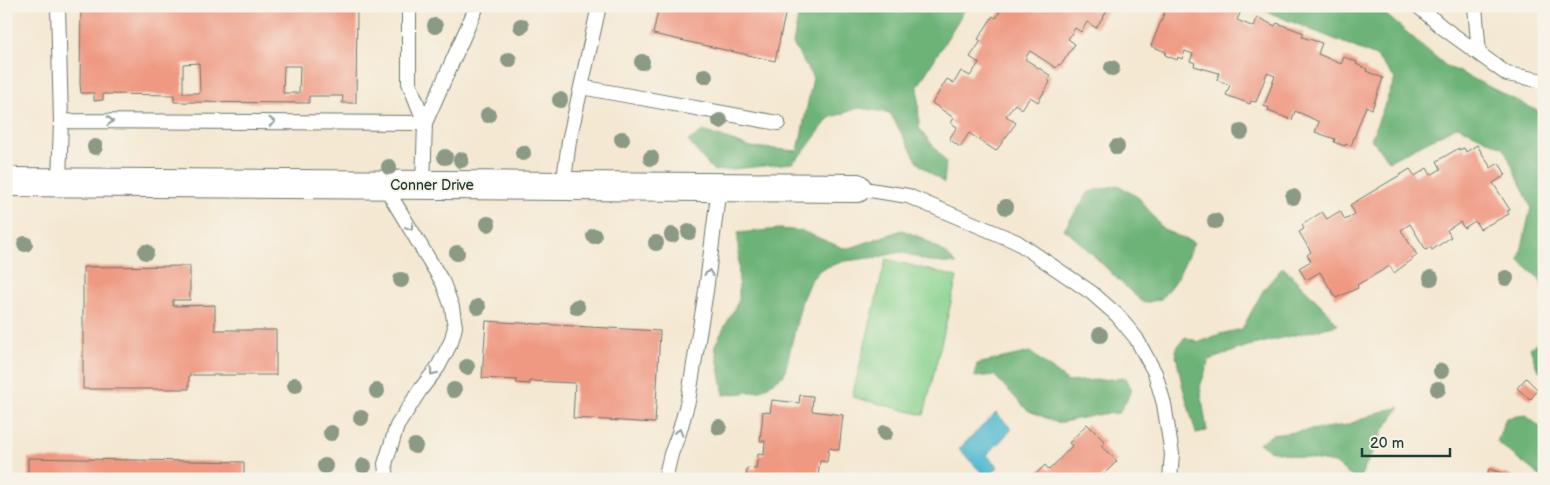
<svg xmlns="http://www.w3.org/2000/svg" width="1550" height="485" font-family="'Balsamiq Sans',sans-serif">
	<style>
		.green { fill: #87d18d; stroke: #538760 }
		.forest { fill: #6db378; stroke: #467856 }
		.water { fill: #52bad0; stroke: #387c82 }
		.building { fill: #ef9982; fill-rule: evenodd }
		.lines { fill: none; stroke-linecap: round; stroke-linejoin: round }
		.service-casing { stroke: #6a796b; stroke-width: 16 }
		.minor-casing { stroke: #6a796b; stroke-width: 30 }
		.service { stroke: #fff; stroke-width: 14 }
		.minor { stroke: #fff; stroke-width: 28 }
		.tree { fill: #8a9a85 }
		.oneway { stroke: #8f9e9a }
		.labels { text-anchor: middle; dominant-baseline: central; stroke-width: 4; stroke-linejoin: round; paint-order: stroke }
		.street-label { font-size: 14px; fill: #1f3d34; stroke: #f7f3e8 }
	</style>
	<rect width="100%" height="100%" fill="#f7f3e8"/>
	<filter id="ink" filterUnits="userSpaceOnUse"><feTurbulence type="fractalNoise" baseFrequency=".02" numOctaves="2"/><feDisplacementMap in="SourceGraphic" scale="10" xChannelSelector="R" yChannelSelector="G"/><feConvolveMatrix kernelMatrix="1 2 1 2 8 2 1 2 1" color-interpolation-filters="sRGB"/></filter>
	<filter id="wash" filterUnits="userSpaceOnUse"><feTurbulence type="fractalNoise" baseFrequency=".0096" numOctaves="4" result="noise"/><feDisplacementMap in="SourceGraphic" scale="20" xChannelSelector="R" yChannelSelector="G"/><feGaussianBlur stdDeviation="1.12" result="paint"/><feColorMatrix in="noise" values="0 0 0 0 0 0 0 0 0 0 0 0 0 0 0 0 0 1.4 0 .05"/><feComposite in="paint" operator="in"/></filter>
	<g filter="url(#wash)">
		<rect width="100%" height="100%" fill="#f4e8d2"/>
		<path class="green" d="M886 259 957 277 924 415 852 397Z"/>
		<path class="forest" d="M800 6H967L918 86 919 128 946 162 944 183 919 164 890 113 859 108 829 118 802 154 792 163 714 171 688 141 703 131 750 147 798 151 813 78 793 44Z
			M1253 6H1376L1445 65 1544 114V292L1540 279 1519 261 1531 207 1504 148 1458 126 1389 161 1371 139 1395 79 1376 56Z
			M1118 185 1139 198 1164 230 1194 243 1177 278 1161 299 1144 303C1116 280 1093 252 1064 229L1089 192Z
			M780 229 802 231 843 248H850L902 230 922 238 944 252 957 264 931 262 901 252 878 257 845 261 821 269 810 281 802 300 784 375 760 391 724 395 715 345 739 300 738 233Z
			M1283 267 1324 308 1338 325 1248 346 1209 360 1200 387 1207 431 1196 433 1182 384 1175 350 1185 337 1199 342 1220 334 1242 329 1264 289Z
			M1544 337V376L1537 368 1530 348Z
			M1030 352 1068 382 1126 378 1132 390 1119 413 1102 414 1058 423 1027 410 994 375 975 377 977 364Z
			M1400 407 1384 429 1359 479H1355L1335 463 1300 457 1269 450 1259 443 1272 435 1347 425 1380 412Z
			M1525 415 1544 430V479L1497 442 1506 418Z"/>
		<path class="water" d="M996 413 1012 429 987 455 998 467 987 478 959 449Z"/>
		<g id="blocks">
			<path class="building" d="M81 6H357L356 103H342L343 96H309V103L174 102V95L103 94V100L94 101V93H81L80 83ZM199 63 200 93H183V64ZM284 66H300L299 93H283Z
				M659 6H787L775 61 653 34Z
				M1000 6H1110L1096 28 1087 22 1081 32 1075 28 1068 39 1075 44 1061 65 1059 64 1056 68 1030 51 1025 59 1051 76 1048 80 1050 82 1038 102 1030 97 1022 109 1015 104 1006 116 1016 123 996 151 969 133 960 147 949 139 957 127 951 123 954 118 932 103 947 79 954 83 961 71 970 76 979 63 970 57 981 41 978 39 993 16 996 18 1000 11 998 10Z
				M1167 6H1232L1241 11 1237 20 1254 27 1257 17 1275 26 1277 23 1304 33 1302 37 1322 43 1318 54 1341 64 1344 57 1357 62 1356 64 1367 69 1366 71 1383 78 1372 109 1366 106 1351 146 1346 144 1345 146 1334 142 1335 139 1315 132 1319 122 1309 117 1295 111 1292 120 1268 111 1269 108 1264 106 1275 76 1267 73 1256 102 1251 101 1250 104 1226 95 1230 85 1217 80 1219 73 1194 66 1195 63 1190 61 1193 54 1185 51 1182 59 1178 57 1177 60 1165 55 1166 52 1151 46Z
				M1477 145 1491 168 1499 163 1506 175 1493 183 1510 210 1507 211 1509 214 1480 229 1475 221 1464 228 1460 222 1447 230 1451 237 1432 250 1430 247 1426 250 1410 224 1401 230 1417 255 1412 258 1413 259 1394 273 1390 266 1357 285 1358 288 1336 298 1320 272 1306 280 1299 268 1311 261 1307 255 1311 252 1299 232 1304 229 1302 225 1322 212 1327 219 1340 211 1345 220 1355 214 1350 205 1410 169 1415 176 1427 168 1431 175 1441 169 1437 161 1459 148V150L1464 148 1466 152Z
				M190 266V300H173V306L215 305V330H276V375H189V389H83V267Z
				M486 321 660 331 655 423 573 418 575 383 530 381V384L516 383 517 380 482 378Z
				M1526 378 1538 390 1530 400 1517 388Z
				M800 395 813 396 812 411 843 415 839 450 829 448 827 462 820 461 818 476 827 477V479H746L747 468 756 469 758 454 764 455 765 441H760L763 411 770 413 772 400 799 403Z
				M1087 424 1105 442 1101 446 1117 461 1099 479H1031L1045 465 1049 470 1072 446 1069 443Z
				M28 458 244 462V479H28Z
				M1489 469 1517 478V479H1486Z"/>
		</g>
	</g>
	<g filter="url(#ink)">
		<use href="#blocks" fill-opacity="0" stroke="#6a796b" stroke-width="1"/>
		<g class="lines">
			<defs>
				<path id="service" d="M58 6 61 121 59 182
					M1418 6 1442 27 1507 74 1544 81
					M1475 6 1479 54
					M581 87 778 123
					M61 121 425 123 409 83V6
					M384 185 443 283 452 307 455 327 451 342 438 367 420 390 397 426 385 464 387 479
					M423 185 425 123 477 6
					M563 187 569 141 599 6
					M857 188 908 196 1017 242 1092 293 1117 315 1136 338 1155 373 1164 404 1172 454 1170 479
					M665 479 671 454 679 433 688 401 706 291 719 187"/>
				<path id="minor" d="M6 182 857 188"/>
			</defs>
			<use href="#service" class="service-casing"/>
			<use href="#minor" class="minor-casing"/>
			<use href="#service" class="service"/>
			<use href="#minor" class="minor"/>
		</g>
		<g class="tree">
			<circle cx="435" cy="26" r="8"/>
			<circle cx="521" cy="26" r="8"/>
			<circle cx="509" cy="60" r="8"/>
			<circle cx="642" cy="62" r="8"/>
			<circle cx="1112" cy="68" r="8"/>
			<circle cx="705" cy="76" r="8"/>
			<circle cx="560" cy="100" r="8"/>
			<circle cx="488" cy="115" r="8"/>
			<circle cx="720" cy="121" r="8"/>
			<circle cx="1241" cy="132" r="8"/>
			<circle cx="622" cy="139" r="8"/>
			<circle cx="95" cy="147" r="8"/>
			<circle cx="1117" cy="147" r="8"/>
			<circle cx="523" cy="153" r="8"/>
			<circle cx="445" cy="157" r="8"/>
			<circle cx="651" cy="158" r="8"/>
			<circle cx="461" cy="160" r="8"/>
			<circle cx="389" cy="167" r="8"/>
			<circle cx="1293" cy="197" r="8"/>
			<circle cx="1006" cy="207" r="8"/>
			<circle cx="1215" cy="221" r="8"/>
			<circle cx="488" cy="224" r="8"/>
			<circle cx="689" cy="232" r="8"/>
			<circle cx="672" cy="235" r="8"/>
			<circle cx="594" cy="236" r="8"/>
			<circle cx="656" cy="243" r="8"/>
			<circle cx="25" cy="244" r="8"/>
			<circle cx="146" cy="252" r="8"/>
			<circle cx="457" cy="253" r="8"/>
			<circle cx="1431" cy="278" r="8"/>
			<circle cx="1506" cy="278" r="8"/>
			<circle cx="401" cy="280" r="8"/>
			<circle cx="478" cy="307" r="8"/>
			<circle cx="577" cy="307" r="8"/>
			<circle cx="1100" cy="335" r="8"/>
			<circle cx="467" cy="367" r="8"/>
			<circle cx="1441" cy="371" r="8"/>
			<circle cx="295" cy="385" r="8"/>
			<circle cx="1438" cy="389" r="8"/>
			<circle cx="454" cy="390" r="8"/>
			<circle cx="377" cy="391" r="8"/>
			<circle cx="361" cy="418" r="8"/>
			<circle cx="719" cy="427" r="8"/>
			<circle cx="331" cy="433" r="8"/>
			<circle cx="885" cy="433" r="8"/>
			<circle cx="415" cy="446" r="8"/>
			<circle cx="325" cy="466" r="8"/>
			<circle cx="364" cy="466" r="8"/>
		</g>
		<defs><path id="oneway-chevron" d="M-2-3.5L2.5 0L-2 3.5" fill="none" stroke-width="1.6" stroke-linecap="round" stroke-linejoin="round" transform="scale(1.25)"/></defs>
		<g class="oneway">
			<use href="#oneway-chevron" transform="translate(110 121)"/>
			<use href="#oneway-chevron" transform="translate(272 122)"/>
			<use href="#oneway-chevron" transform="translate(410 227) rotate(59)"/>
			<use href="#oneway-chevron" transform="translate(709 273) rotate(-83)"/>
			<use href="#oneway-chevron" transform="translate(433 372) rotate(128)"/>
			<use href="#oneway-chevron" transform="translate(679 432) rotate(-71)"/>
		</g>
	</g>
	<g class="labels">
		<g class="street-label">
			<text x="432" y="185">Conner Drive</text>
		</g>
	</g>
	<rect width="1550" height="485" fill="none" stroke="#f7f3e8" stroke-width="25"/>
	<path d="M1362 448v8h88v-8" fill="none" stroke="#1f3d34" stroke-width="2.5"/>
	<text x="1370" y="448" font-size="15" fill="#1f3d34" stroke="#f7f3e8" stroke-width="4" paint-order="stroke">20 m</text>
</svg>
